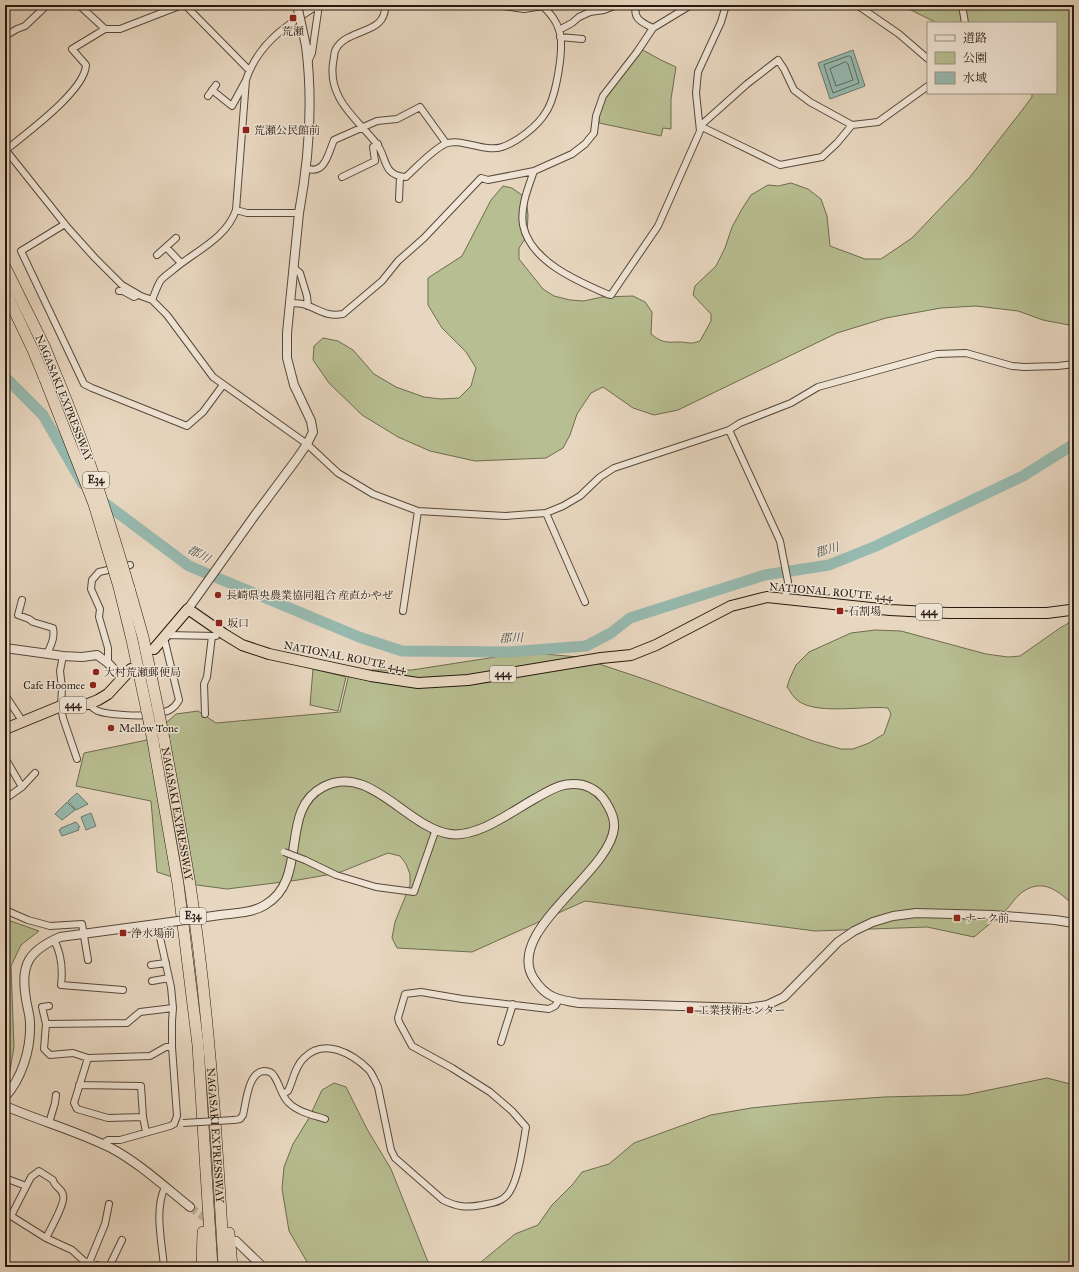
<svg xmlns="http://www.w3.org/2000/svg" width="1079" height="1272" font-family="'IM FELL Great Primer','Noto Serif JP',serif">
	<style>
		.green { fill: #b7be91; stroke: #6e6c50 }
		.water { fill: #97bab0; stroke: #6a7a6f }
		.lines { fill: none; stroke-linecap: round; stroke-linejoin: round }
		.shore { stroke: #5e6a5f; stroke-width: 1 }
		.stream { stroke: #6a7a6f; stroke-width: 2 }
		.river { stroke: #97bab0; stroke-width: 11 }
		.tertiary-tunnel { stroke: #c1b19c; stroke-width: 8; stroke-dasharray: 8 4; stroke-linecap: butt }
		.minor-casing { stroke: #56483a; stroke-width: 8 }
		.tertiary-casing { stroke: #56483a; stroke-width: 10 }
		.trunk-casing { stroke: #26190e; stroke-width: 12 }
		.motorway-casing { stroke: #26190e; stroke-width: 12 }
		.minor { stroke: #f0e5d6; stroke-width: 6 }
		.tertiary { stroke: #f0e5d6; stroke-width: 8 }
		.trunk { stroke: #e8d7c0; stroke-width: 10 }
		.motorway { stroke: #e8d7c0; stroke-width: 11 }
		.minor-bridge-casing { stroke: #56483a; stroke-width: 8; stroke-linecap: butt }
		.tertiary-bridge-casing { stroke: #56483a; stroke-width: 10; stroke-linecap: butt }
		.motorway-bridge-casing { stroke: #26190e; stroke-width: 12; stroke-linecap: butt }
		.minor-bridge { stroke: #f0e5d6; stroke-width: 6 }
		.tertiary-bridge { stroke: #f0e5d6; stroke-width: 8 }
		.motorway-bridge { stroke: #e8d7c0; stroke-width: 11 }
		.poi-dot { fill: #8f2418; stroke: #f0e5d6; stroke-width: 1.5 }
		.labels { text-anchor: middle; dominant-baseline: central; stroke-width: 3; stroke-linejoin: round; paint-order: stroke }
		.shield { fill: #f0e5d6; stroke: #63564a; stroke-width: 1 }
		.shield-label { font-size: 10px; font-weight: bold; fill: #26190e }
		.poi-label { font-size: 11px; fill: #26190e; stroke: #f0e5d6; text-anchor: start }
		.street-label { font-size: 11px; fill: #26190e; stroke: #f0e5d6 }
		.water-label { font-size: 12px; font-style: italic; fill: #4e5147; stroke: #f0e5d6 }
	</style>
	<rect width="100%" height="100%" fill="#e8d7c0"/>
	<filter id="stains"><feTurbulence type="fractalNoise" baseFrequency=".005" numOctaves="4"/><feColorMatrix values="0 0 0 0 .2 0 0 0 0 .09 0 0 0 0 .02 0 0 0 .5 -.17"/></filter>
	<radialGradient id="worn" r=".72"><stop offset=".6" stop-color="#630" stop-opacity="0"/><stop offset="1" stop-color="#630" stop-opacity=".3"/></radialGradient>
	<path class="green" d="M901 5H1074V326L1043 320 1018 311 976 306 941 308 886 318 837 333 678 410 654 415 633 408 603 387 591 393 577 414 570 435 563 448 546 458 475 461 430 451 398 437 362 415 329 383 313 360 314 346 323 338 338 341 353 350 374 374 396 387 424 397 441 399 459 398 471 386 476 368 466 352 442 328 428 305V278L462 256 491 200 503 186 512 188 526 198 528 215 527 236 519 248V259L543 289 554 296 570 300 584 301 602 297 633 296 645 302 652 312 651 334C663 344 668 342 681 342 691 343 691 344 700 341L711 321V314L693 295 695 286 716 266 725 248 732 227 742 209 751 195 768 185 778 186 791 183 808 189 821 199 827 216 830 246 865 259H881L912 238 970 177 1020 113 1032 97V93H1056V23H937Z
		M641 49 661 60 676 67 671 99V129L663 128 661 136 599 123V112L605 98Z
		M1074 620V906C1060 892 1044 878 1024 891 1017 895 1011 905 1005 911 995 920 984 928 974 937L927 927 815 931 585 901 472 952 397 948 392 938 395 922 410 885V874L406 864 400 856 388 853 338 873 298 880 227 889 197 885 157 872 151 801 76 786 84 753 147 740 176 714 198 711 216 723 340 712 350 670H412L502 656 544 654 578 657 644 679 813 741 841 749H853L869 743 884 734 891 714 888 708C864 705 810 717 794 697 791 694 790 690 787 687L790 678 796 665 809 652 851 633 875 630 901 631 986 654 1008 657 1020 656 1060 628Z
		M313 669 346 677 338 711 310 705Z
		M8 920 39 931 21 945 11 966 14 1047 9 1076 5 1080V922Z
		M1047 1078 1074 1085V1267H475L515 1234 538 1225 552 1205 573 1184 582 1172 609 1164 634 1143 711 1115 751 1108 800 1103 884 1097 965 1095Z
		M334 1083 346 1087 367 1129 391 1169 430 1267H310L289 1231 282 1189 284 1167 293 1144 309 1118 322 1090Z"/>
	<path class="water" d="M853 50 865 86 830 99 818 63Z
		M77 793 88 804 76 810 68 801Z
		M67 802 75 810 62 820 55 814Z
		M91 813 96 826 86 830 81 817Z
		M76 822 80 827H78L79 830 62 836 59 830 61 829V828Z"/>
	<g class="lines">
		<path class="shore" d="M849 56 851 57 859 83 833 93 824 65Z
			M846 62 848 64 853 80 836 86 830 69Z"/>
		<path class="stream" d="M1073 445 1074 448"/>
		<path class="river" d="M5 377 43 415 83 484
			M98 498 189 566 359 637 402 651 509 652 586 646 611 633 630 618 765 575 829 565 876 546 1023 476 1074 444"/>
		<path class="tertiary-tunnel" d="M190 1207 225 1233"/>
		<defs>
			<path id="minor" d="M79 5 105 29
				M185 5 249 70
				M385 5C387 36 345 27 335 51 334 54 334 59 333 63 328 99 356 118 376 143 388 157 381 175 406 177 417 167 431 151 445 144 460 137 484 153 502 147 517 142 538 126 546 112 556 97 565 47 559 30 556 19 549 13 542 5
				M495 5 524 9 543 6
				M637 5C631 18 643 23 653 28
				M857 5 899 34 928 59
				M962 5 965 23
				M559 30 572 23 579 17 590 12 604 10 617 5
				M5 36 17 29 25 26 47 5
				M560 37 582 39
				M308 62 312 53 319 5
				M212 90 232 106 245 82
				M208 96 216 85
				M700 126 747 84 778 60 784 69 794 90 810 102 852 125 878 122 928 86
				M700 126 780 165 822 157 837 143 852 125
				M5 149 68 228 95 258 122 285 141 296 152 300 167 315 213 377 307 444 338 473 373 494 418 511 505 516 546 513 563 506 580 496 600 477 614 468 729 430 740 423 791 403 818 387 937 354 966 353 1012 366 1024 367 1058 366 1074 364
				M6 150C25 134 85 91 86 65L72 49 105 29H120L182 5
				M305 168C325 176 328 154 334 140L377 121 397 119 420 107 446 143
				M534 171C528 188 520 207 523 225 530 261 577 281 607 294L611 295 658 226 700 131 696 93 698 72 721 22 726 5
				M342 177 375 161 373 147 378 144
				M399 199 400 177
				M236 210 247 213H299
				M65 224 21 251 84 384 92 388 187 426 203 412 223 385
				M176 238 166 247 181 263
				M157 255 166 247
				M293 267 300 273 307 296 308 306
				M119 291H123L134 297 136 296
				M152 300C155 293 157 286 161 280 164 277 169 273 173 270 195 251 226 239 236 210L246 80C258 43 287 25 318 5
				M289 303C295 303 301 303 306 305 320 310 326 317 343 314L382 281 398 261 424 238 481 178 488 180 534 171 572 154 585 144 594 133 596 116 603 96 637 52 653 28 691 5
				M729 430 780 541 788 582 785 599
				M546 513 585 602
				M22 600 18 615 29 619 33 622 53 628C55 638 51 645 47 654
				M403 611 418 511
				M166 635 216 636
				M63 656 60 671 62 688 61 706 63 718 77 759
				M108 663V648L99 617 100 609 91 589 92 580 99 572 130 565
				M5 695 23 722
				M88 704C91 706 95 710 98 711 108 715 138 716 149 715
				M158 713C168 712 174 709 179 700L164 638
				M205 714 204 684 207 677 212 636
				M8 763 22 787
				M5 799 22 787 35 773
				M305 860 336 875 376 887 414 892 436 829
				M5 910 28 920 50 926 82 924 88 960
				M54 940C62 955 63 969 61 985L123 990
				M151 965 166 963
				M152 981 169 978
				M46 1024 42 1007 49 1006
				M501 1042 513 1004
				M172 1047H166L150 1056 88 1058 73 1053 50 1055 44 1049 46 1024 127 1023 140 1012 173 1008
				M88 1058 74 1103 77 1109 108 1118 143 1117 146 1132
				M79 1085 141 1086 143 1117
				M283 1094 288 1091C293 1081 295 1066 304 1058 324 1037 353 1054 369 1070 373 1075 375 1081 378 1087L391 1150 395 1158 443 1200C457 1207 467 1208 482 1205 490 1203 499 1203 505 1197 518 1187 523 1144 526 1127L512 1111 490 1092 452 1068 412 1046 399 1022 398 1018 405 994 421 992 462 999 549 1009 555 1006 559 1000
				M234 1120 240 1119 243 1115C246 1103 248 1072 264 1071 268 1071 272 1072 274 1076 280 1084 281 1096 289 1103 298 1112 313 1115 325 1119
				M49 1123 55 1103 56 1095
				M102 1144 108 1140H120L170 1126 174 1124 177 1116 172 1047V1021L173 1008 171 987 157 924
				M5 1178 26 1186
				M5 1214 11 1216 46 1238 72 1250 84 1261 103 1267
				M11 1216 31 1177 39 1171 53 1180C54 1187 62 1188 63 1195 66 1202 50 1230 46 1238
				M89 1263 105 1224 109 1204
				M26 1267H30
				M109 1267 122 1240
				M164 1267C162 1242 154 1210 165 1187"/>
			<path id="tertiary" d="M188 609 255 515 296 460 307 444 313 432 311 421 294 385 287 358V333L299 213C309 159 313 100 306 46
				M5 648 63 656 82 657 97 655 108 663 122 678
				M220 915C235 913 252 913 265 905 310 879 278 810 323 787 369 762 407 828 450 834 478 838 512 811 536 798 552 789 564 781 583 785 594 788 603 796 608 806 612 813 615 820 614 828 610 873 503 932 534 979 546 998 559 1000 579 1003L748 1008 767 1005 784 997 838 942 854 931 873 922 893 916 916 913 993 915 1055 920 1074 923
				M5 1097C22 1078 31 1049 30 1023 30 1015 27 1007 26 999 20 965 28 951 60 937L164 923
				M5 1106C40 1121 77 1131 111 1148 139 1163 165 1187 190 1207
				M236 1241 263 1267"/>
			<path id="trunk" d="M154 649 188 609 224 634 242 645 269 654 371 676 418 683 468 680 601 658 631 655 656 645 731 606 767 597 890 610 948 613H1047L1070 610 1074 608
				M5 729 61 706 88 704 98 700 108 694 131 669"/>
			<g id="motorway">
				<path d="M5 267 45 348 56 375"/>
				<path d="M5 291 33 350 45 379"/>
				<path d="M119 587 132 640 147 711"/>
				<path d="M129 588 143 637 158 709"/>
				<path id="s1" d="M164 739C173 788 182 836 190 885 209 1011 217 1139 224 1267"/>
				<path d="M153 741 178 884 198 1045 212 1267"/>
				<path d="M229 1233 232 1267"/>
				<path d="M202 1267 203 1232"/>
			</g>
		</defs>
		<use href="#minor" class="minor-casing"/>
		<use href="#tertiary" class="tertiary-casing"/>
		<use href="#trunk" class="trunk-casing"/>
		<use href="#motorway" class="motorway-casing"/>
		<use href="#minor" class="minor"/>
		<use href="#tertiary" class="tertiary"/>
		<use href="#trunk" class="trunk"/>
		<use href="#motorway" class="motorway"/>
		<defs>
			<path id="minor-bridge" d="M284 852 305 860
				M183 1123 234 1120"/>
			<path id="tertiary-bridge" d="M297 5 306 46
				M164 923 220 915"/>
			<path id="motorway-bridge" d="M56 375C85 444 108 516 129 588
				M45 379 94 504 119 587
				M158 709 164 739
				M147 711 153 741"/>
		</defs>
		<use href="#minor-bridge" class="minor-bridge-casing"/>
		<use href="#tertiary-bridge" class="tertiary-bridge-casing"/>
		<use href="#motorway-bridge" class="motorway-bridge-casing"/>
		<use href="#minor-bridge" class="minor-bridge"/>
		<use href="#tertiary-bridge" class="tertiary-bridge"/>
		<use href="#motorway-bridge" class="motorway-bridge"/>
	</g>
	<g class="poi-dot">
		<rect x="289" y="14" width="8" height="8" rx="2"/>
		<rect x="242" y="126" width="8" height="8" rx="2"/>
		<circle cx="218" cy="595" r="4"/>
		<rect x="836" y="607" width="8" height="8" rx="2"/>
		<rect x="215" y="619" width="8" height="8" rx="2"/>
		<circle cx="96" cy="672" r="4"/>
		<circle cx="93" cy="685" r="4"/>
		<circle cx="111" cy="728" r="4"/>
		<rect x="953" y="914" width="8" height="8" rx="2"/>
		<rect x="119" y="929" width="8" height="8" rx="2"/>
		<rect x="686" y="1006" width="8" height="8" rx="2"/>
	</g>
	<g class="labels">
		<g class="shield">
			<rect x="83" y="472" width="26" height="16" rx="3"/>
			<rect x="916" y="604" width="26" height="16" rx="3"/>
			<rect x="490" y="666" width="26" height="16" rx="3"/>
			<rect x="60" y="697" width="26" height="16" rx="3"/>
			<rect x="180" y="908" width="26" height="16" rx="3"/>
		</g>
		<g class="shield-label">
			<text x="96" y="480">E34</text>
			<text x="929" y="612">444</text>
			<text x="503" y="674">444</text>
			<text x="73" y="705">444</text>
			<text x="193" y="916">E34</text>
		</g>
		<g class="poi-label">
			<text x="293" y="31" text-anchor="middle">荒瀬</text>
			<text x="254" y="130">荒瀬公民館前</text>
			<text x="226" y="595">長崎県央農業協同組合 産直かやぜ</text>
			<text x="848" y="611">石割場</text>
			<text x="227" y="623">坂口</text>
			<text x="104" y="672">大村荒瀬郵便局</text>
			<text x="85" y="685" text-anchor="end">Cafe Hoomee</text>
			<text x="119" y="728">Mellow Tone</text>
			<text x="965" y="918">ナーク前</text>
			<text x="131" y="933">浄水場前</text>
			<text x="698" y="1010">工業技術センター</text>
		</g>
		<g class="street-label">
			<text transform="translate(64 398) rotate(68)">NAGASAKI EXPRESSWAY</text>
			<text transform="translate(831 592) rotate(5)">NATIONAL ROUTE 444</text>
			<text transform="translate(345 657) rotate(11)">NATIONAL ROUTE 444</text>
			<text stroke="none"><textPath href="#s1" startOffset="76">NAGASAKI EXPRESSWAY</textPath></text>
			<text stroke="none"><textPath href="#s1" startOffset="400">NAGASAKI EXPRESSWAY</textPath></text>
		</g>
		<g class="water-label">
			<text transform="translate(827 550) rotate(-16)">郡川</text>
			<text transform="translate(199 554) rotate(28)">郡川</text>
			<text transform="translate(511 638) rotate(-2)">郡川</text>
		</g>
	</g>
	<rect width="1079" height="1272" fill="none" stroke="#e8d7c0" stroke-width="20"/>
	<rect x="6" y="6" width="1067" height="1260" fill="none" stroke="#26190e" stroke-width="2"/>
	<rect x="10" y="10" width="1059" height="1252" fill="none" stroke="#26190e"/>
	<rect x="927" y="22" width="130" height="72" fill="#f0e5d6" stroke="#9f9386"/>
	<rect x="935" y="35" width="20" height="6" fill="#f0e5d6" stroke="#9f9386"/>
	<text x="963" y="42" font-size="12" fill="#26190e">道路</text>
	<rect x="935" y="52" width="20" height="12" fill="#b7be91" stroke="#9f9386"/>
	<text x="963" y="62" font-size="12" fill="#26190e">公園</text>
	<rect x="935" y="72" width="20" height="12" fill="#97bab0" stroke="#9f9386"/>
	<text x="963" y="82" font-size="12" fill="#26190e">水域</text>
	<rect width="100%" height="100%" filter="url(#stains)"/>
	<rect width="100%" height="100%" fill="url(#worn)"/>
</svg>
